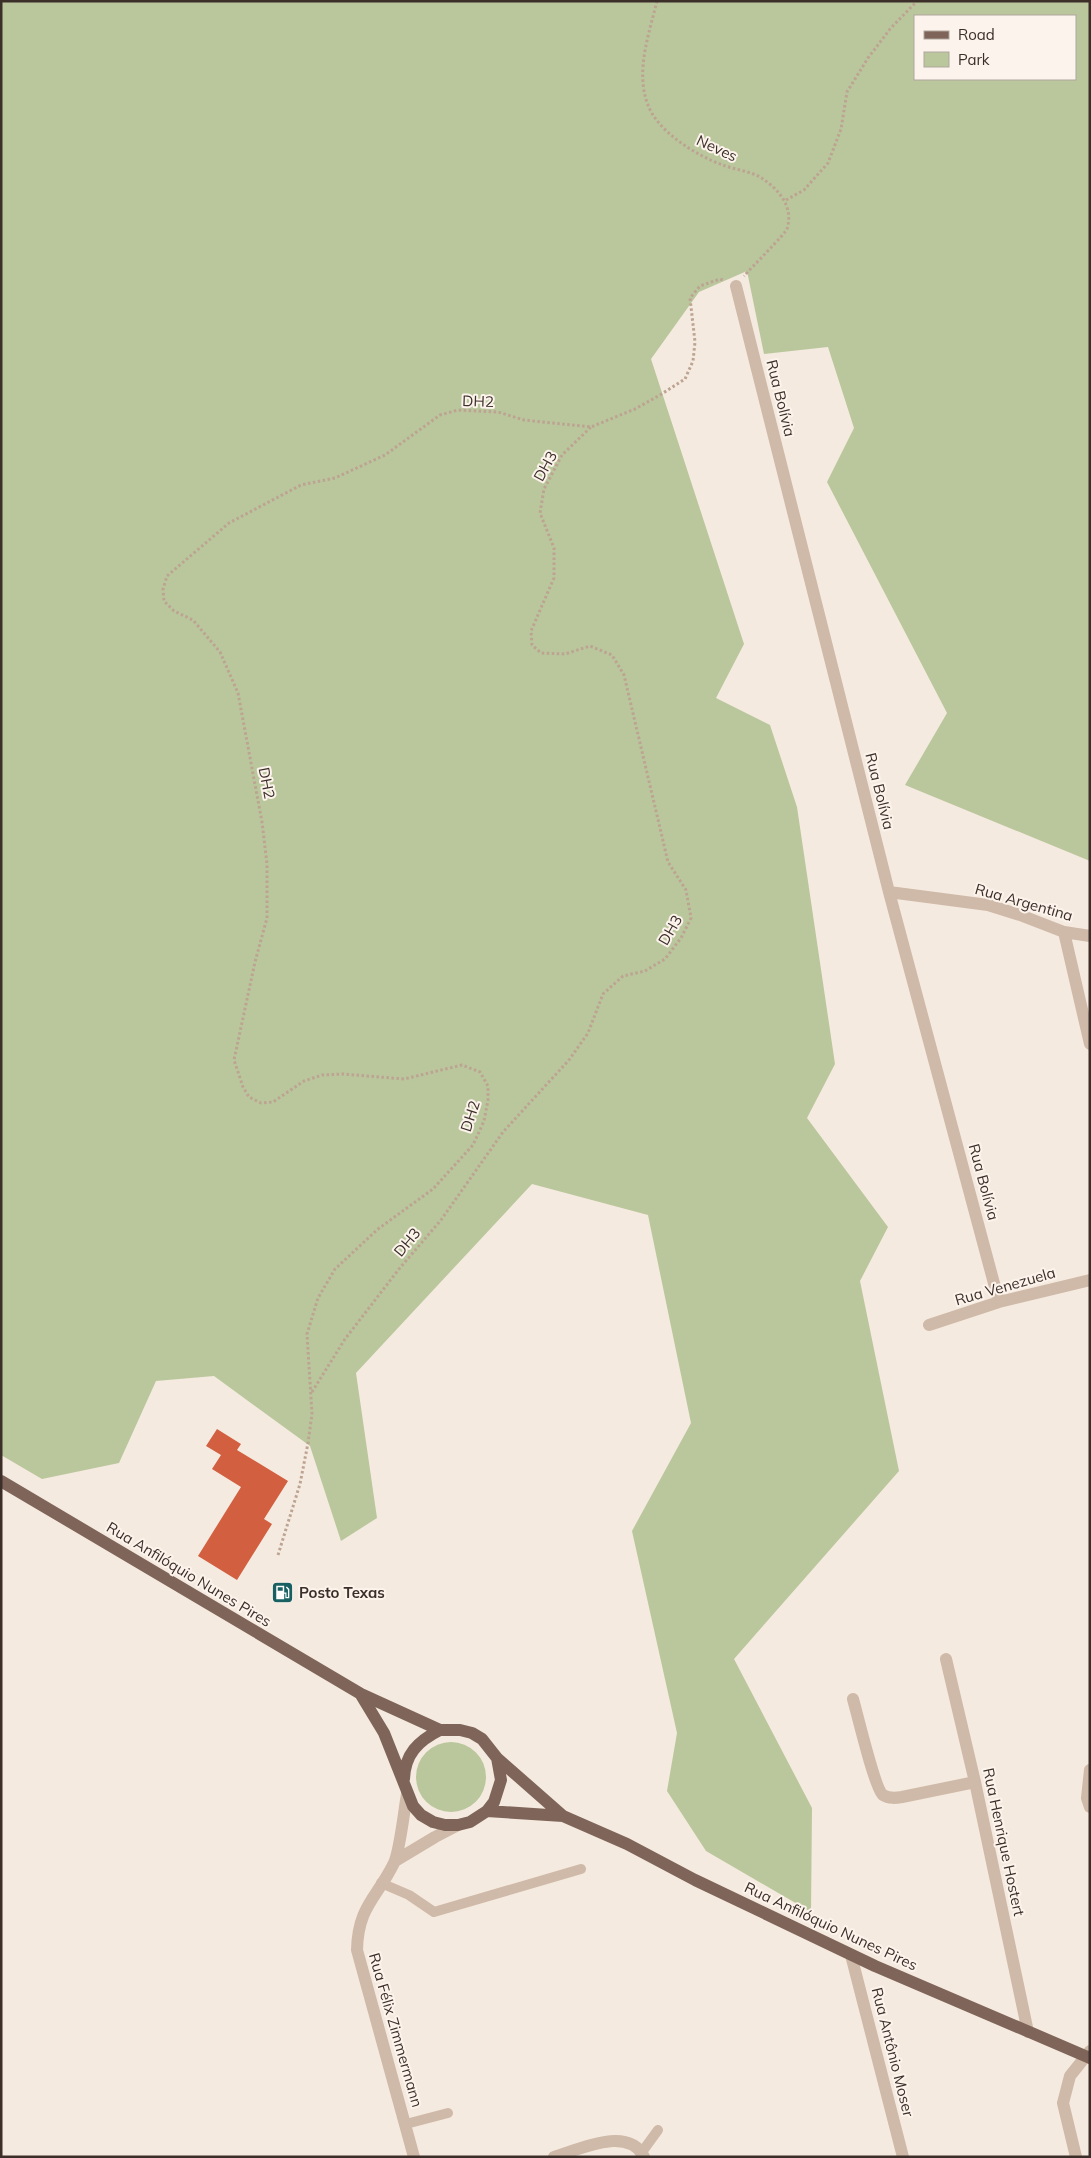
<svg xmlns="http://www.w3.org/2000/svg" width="1091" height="2158" font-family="Mulish,sans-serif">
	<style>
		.green { fill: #bac79c; fill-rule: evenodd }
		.building { fill: #d25f40 }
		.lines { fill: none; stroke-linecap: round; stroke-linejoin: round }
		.path { stroke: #bca392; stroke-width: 3; stroke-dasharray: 2.5 2.5; stroke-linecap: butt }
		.service { stroke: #cfb9a8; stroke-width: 10 }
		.minor { stroke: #cfb9a8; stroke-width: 12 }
		.primary { stroke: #7f6559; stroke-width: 12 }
		.labels { text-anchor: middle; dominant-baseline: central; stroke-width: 4; stroke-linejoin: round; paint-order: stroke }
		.street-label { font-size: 15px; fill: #3c2f29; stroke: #fcf4ec }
		.poi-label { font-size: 15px; font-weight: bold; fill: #3c2f29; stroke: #fcf4ec; text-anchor: start }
	</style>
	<rect width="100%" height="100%" fill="#f5eadf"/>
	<path class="green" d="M1 1H1090V861L905 785 947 713 827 482 854 428 828 347 764 354 747 271 699 292 651 359 744 644 716 698 770 725 797 807 835 1064 807 1118 888 1227 860 1281 899 1471 734 1659 812 1808 811 1912 706 1851 667 1791 677 1733 632 1531 691 1423 648 1215 532 1184 356 1373 377 1518 341 1541 310 1446 214 1376 156 1381 119 1463 42 1479 1 1455ZM915 16H1075V79H915Z
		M416 1777a35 35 0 1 1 70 0a35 35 0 1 1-70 0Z"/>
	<path class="building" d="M217 1429 241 1444 237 1450 288 1481 264 1519 272 1524 237 1580 198 1556 241 1487 212 1469 221 1455 206 1446Z"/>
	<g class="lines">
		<path class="path" d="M657 1C649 34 635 72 648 105 658 132 697 156 723 165 735 170 752 171 763 179 779 190 794 207 787 229 786 233 750 269 744 276
			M786 200 804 190 828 163 841 129 847 92 868 58 890 29 917 1
			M312 1392 345 1339 399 1269 441 1220 503 1132 569 1060 588 1033 603 994 623 976 645 971 665 959 681 938 691 918 686 890 668 862 624 675 612 655 590 646 565 654 541 653 532 645 531 631 554 578V548L540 513 544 489 562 455 591 427
			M278 1555 300 1484 308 1443 312 1414 307 1334 318 1298 335 1269 378 1229 433 1189 473 1145 484 1121 488 1100V1086L480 1072 462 1065 404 1079 343 1074 322 1075 304 1081 273 1102 261 1103 249 1097 243 1087 234 1060 255 962 267 918V864L262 822 238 693 220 652 193 620 174 611 164 601 163 589 167 576 229 523 301 485 335 478 385 455 440 415 458 410 498 412 524 420 591 427 635 409 660 395 685 379 693 361 695 342 690 298 700 286 720 279 723 280"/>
		<path class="service" d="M381 1883 409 1895 434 1912 581 1869
			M406 2124 448 2113
			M642 2152 658 2130"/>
		<path class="minor" d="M736 286 889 892 999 1302
			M889 892 988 905 1020 915 1064 932 1090 936
			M1064 932 1090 1044
			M929 1325 999 1302 1090 1280
			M946 1659 975 1782 1028 2032
			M853 1699C857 1713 875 1789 883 1795 889 1799 896 1798 902 1797L975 1782
			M1090 1770 1087 1798 1090 1807
			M407 1794C404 1811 400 1850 394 1863 377 1898 358 1906 357 1950L414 2157
			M395 1861 435 1837 458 1825
			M851 1955 903 2157
			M554 2157C578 2150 628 2125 644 2157
			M1076 2157 1063 2103 1070 2076 1090 2051"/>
		<path class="primary" d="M1 1481 361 1694 440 1730H460L472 1733 482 1739 497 1758 563 1816 627 1844 695 1880 875 1966 1090 2058
			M361 1695 384 1733 413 1806 421 1815 433 1822 445 1825H458L470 1822 487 1811 494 1802 501 1780 497 1758
			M404 1779C405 1754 418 1741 440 1730
			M487 1811 563 1816"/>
	</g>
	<defs>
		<symbol id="fuel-square" viewBox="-11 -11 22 22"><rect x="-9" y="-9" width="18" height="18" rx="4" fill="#196062" stroke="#fcf4ec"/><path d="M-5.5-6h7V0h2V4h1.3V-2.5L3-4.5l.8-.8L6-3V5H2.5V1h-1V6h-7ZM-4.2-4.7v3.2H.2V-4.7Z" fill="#fff"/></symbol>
	</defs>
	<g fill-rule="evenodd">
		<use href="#fuel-square" x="270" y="1580" width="25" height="25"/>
	</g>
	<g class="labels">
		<g class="street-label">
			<text transform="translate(717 148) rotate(25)">Neves</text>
			<text transform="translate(781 398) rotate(76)">Rua Bolívia</text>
			<text transform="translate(478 401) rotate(2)">DH2</text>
			<text transform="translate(545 466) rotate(-61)">DH3</text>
			<text transform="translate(267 783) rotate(79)">DH2</text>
			<text transform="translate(880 791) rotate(76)">Rua Bolívia</text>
			<text transform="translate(1024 902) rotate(16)">Rua Argentina</text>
			<text transform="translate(670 930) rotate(-60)">DH3</text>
			<text transform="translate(470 1116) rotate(-72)">DH2</text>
			<text transform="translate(984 1182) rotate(75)">Rua Bolívia</text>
			<text transform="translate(407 1242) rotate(-50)">DH3</text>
			<text transform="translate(1005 1286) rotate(-16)">Rua Venezuela</text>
			<text transform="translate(189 1574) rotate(31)">Rua Anfilóquio Nunes Pires</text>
			<text transform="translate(1004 1842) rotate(78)">Rua Henrique Hostert</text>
			<text transform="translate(831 1926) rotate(25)">Rua Anfilóquio Nunes Pires</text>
			<text transform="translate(396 2030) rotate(74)">Rua Félix Zimmermann</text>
			<text transform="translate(893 2052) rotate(76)">Rua Antônio Moser</text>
		</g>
		<g class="poi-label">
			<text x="299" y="1592">Posto Texas</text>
		</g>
	</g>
	<rect width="1091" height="2158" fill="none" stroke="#3c2f29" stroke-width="5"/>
	<rect x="914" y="15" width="162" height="65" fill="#fcf4ec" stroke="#afa59e"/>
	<rect x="924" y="31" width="25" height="8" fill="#7f6559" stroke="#afa59e"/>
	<text x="958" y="40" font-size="15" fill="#3c2f29">Road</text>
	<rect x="924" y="52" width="25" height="15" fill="#bac79c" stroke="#afa59e"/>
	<text x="958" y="65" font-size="15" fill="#3c2f29">Park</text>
</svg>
